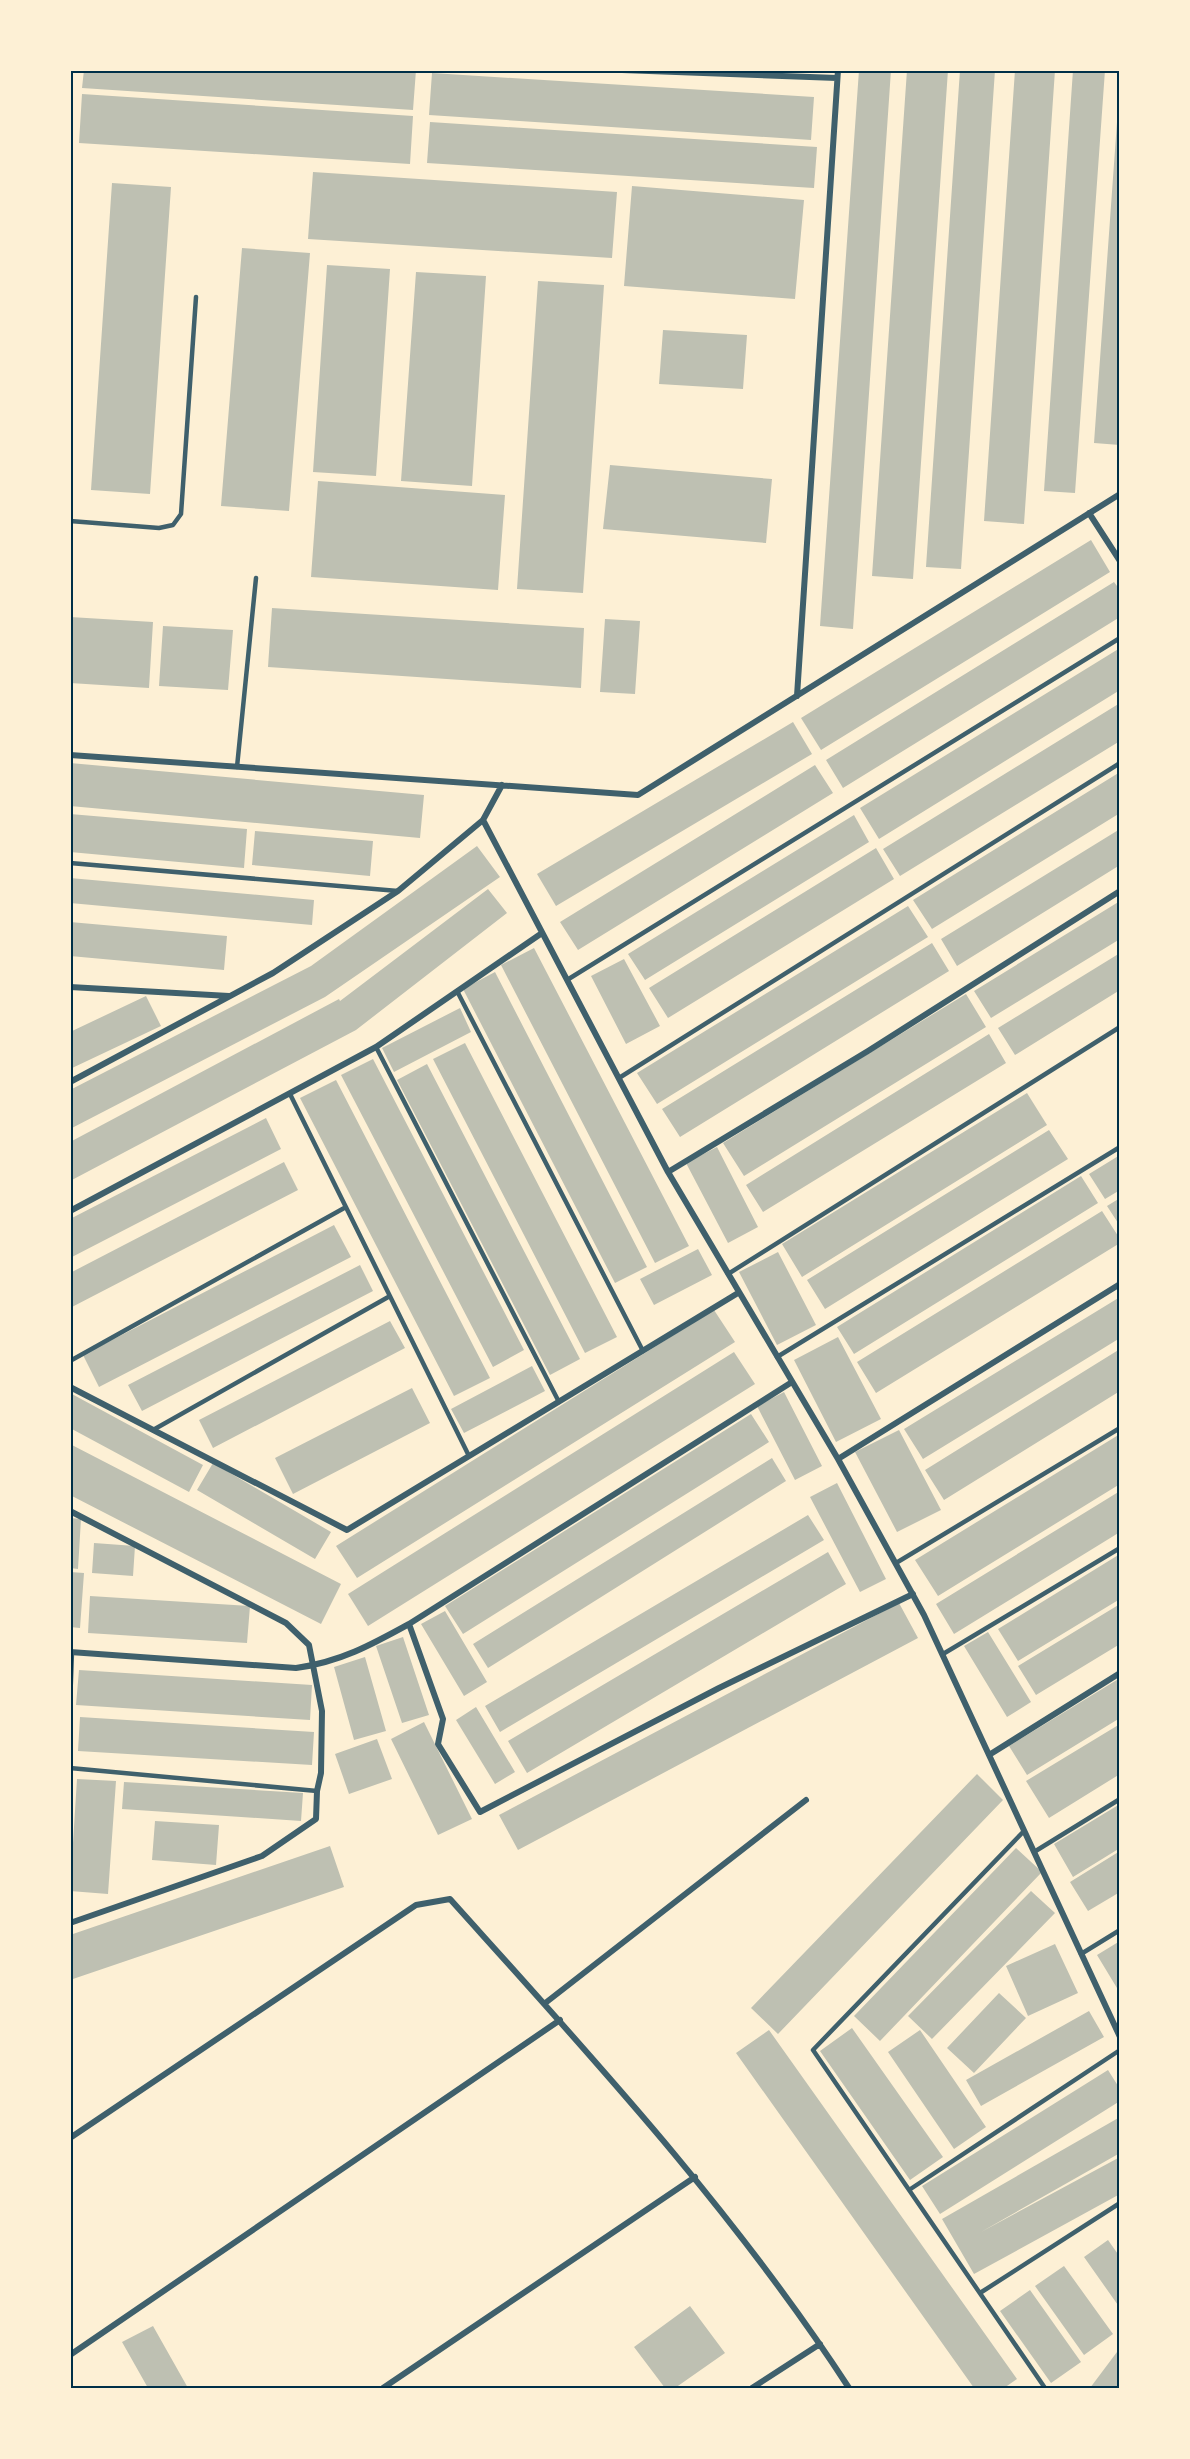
<svg xmlns="http://www.w3.org/2000/svg" width="1190" height="2459" font-family="'PT Sans',sans-serif">
	<style>
		.building { fill: #bec0b2 }
		.lines { fill: none; stroke-linecap: round; stroke-linejoin: round }
		.service { stroke: #3f606c; stroke-width: 4.5 }
		.minor { stroke: #3f606c; stroke-width: 6 }
		.neatline { fill: none; stroke: #003049; stroke-width: 2 }
	</style>
	<rect width="100%" height="100%" fill="#fdf0d5"/>
	<path class="building" d="M84 70H416L413 110 82 88Z
		M859 70H891L853 629 820 626Z
		M907 70H948L913 579 872 576Z
		M960 70H995L961 569 926 567Z
		M1015 70H1055L1024 524 984 521Z
		M1073 70H1105L1075 493 1044 491Z
		M432 73 814 97 811 140 429 115Z
		M82 94 413 116 410 164 79 143Z
		M1118 108H1120V445L1094 443Z
		M430 122 817 147 814 188 427 163Z
		M313 172 617 192 612 258 308 239Z
		M112 183 171 187 150 494 91 490Z
		M632 186 804 200 795 299 624 286Z
		M242 248 310 253 289 511 221 506Z
		M327 265 390 269 376 476 313 472Z
		M416 272 486 276 472 486 401 481Z
		M538 281 604 285 583 593 517 589Z
		M663 330 747 335 743 389 659 384Z
		M610 465 772 479 766 543 603 529Z
		M318 481 505 495 498 590 311 577Z
		M1091 540 1110 572 821 750 801 718Z
		M1114 582 1120 590V617L843 788 826 760Z
		M272 608 584 628 581 688 268 667Z
		M70 617 153 622 149 688 70 683Z
		M605 619 640 621 635 694 600 692Z
		M163 626 233 630 228 690 159 686Z
		M1120 648V690L879 839 860 808Z
		M1120 703V741L900 876 883 849Z
		M793 722 812 754 556 906 537 874Z
		M70 763 424 795 420 838 70 806Z
		M815 765 833 793 578 950 560 922Z
		M1120 772V813L932 929 913 900Z
		M70 814 247 829 244 868 70 852Z
		M854 815 869 842 645 980 628 954Z
		M1120 829V865L957 966 941 939Z
		M255 831 373 841 370 876 252 865Z
		M477 846 500 877 325 997 70 1129V1090L311 966Z
		M876 848 894 879 668 1018 649 988Z
		M70 878 314 900 312 925 70 903Z
		M488 889 507 913 356 1030 70 1181V1142L339 999 340 1001Z
		M1120 901V939L991 1018 974 991Z
		M908 906 928 937 657 1104 637 1073Z
		M70 922 227 936 224 970 70 956Z
		M932 943 949 971 680 1137 662 1109Z
		M534 948 689 1246 655 1263 501 965Z
		M1120 953V990L1015 1055 998 1028Z
		M624 959 660 1026 626 1044 591 976Z
		M495 972 647 1267 615 1283 463 989Z
		M966 994 986 1027 744 1176 723 1143Z
		M146 996 161 1026 70 1069V1032Z
		M460 1008 471 1032 394 1072 382 1048Z
		M989 1034 1006 1063 763 1212 746 1185Z
		M465 1043 617 1337 585 1353 433 1059Z
		M373 1059 524 1350 493 1367 341 1075Z
		M427 1064 580 1359 550 1375 397 1080Z
		M336 1080 490 1378 454 1396 300 1098Z
		M1027 1093 1047 1125 802 1277 782 1244Z
		M266 1118 281 1149 70 1258V1219Z
		M1049 1130 1068 1159 825 1309 807 1280Z
		M717 1147 758 1227 728 1243 686 1163Z
		M1120 1155V1190L1105 1199 1089 1174Z
		M284 1162 298 1190 70 1308V1273Z
		M1081 1176 1098 1203 854 1354 837 1327Z
		M1120 1198V1226L1107 1206Z
		M1102 1211 1120 1239V1243L876 1393 857 1362Z
		M334 1225 351 1257 99 1387 83 1355Z
		M698 1249 712 1275 654 1305 640 1279Z
		M778 1252 816 1325 777 1345 739 1272Z
		M360 1265 373 1291 142 1411 128 1385Z
		M1120 1297V1338L923 1459 904 1429Z
		M714 1310 735 1342 357 1578 336 1546Z
		M390 1321 405 1348 213 1448 199 1420Z
		M838 1337 881 1419 836 1442 794 1360Z
		M1120 1349V1391L944 1500 925 1470Z
		M734 1352 755 1384 368 1626 348 1594Z
		M532 1366 545 1391 464 1433 451 1409Z
		M412 1388 430 1423 293 1494 275 1458Z
		M784 1392 822 1466 795 1480 757 1406Z
		M70 1393 203 1465 189 1492 70 1428Z
		M751 1414 769 1442 463 1634 445 1606Z
		M899 1430 941 1510 897 1532 855 1452Z
		M1120 1434V1484L938 1596 915 1560Z
		M70 1444 341 1584 321 1624 70 1495Z
		M772 1458 786 1481 488 1668 473 1644Z
		M213 1463 331 1532 315 1559 197 1490Z
		M837 1483 886 1579 860 1592 810 1497Z
		M1120 1491V1532L954 1634 936 1604Z
		M808 1515 824 1540 500 1732 485 1706Z
		M70 1518 81 1519 78 1569 70 1568Z
		M94 1543 135 1546 133 1576 92 1573Z
		M828 1552 846 1584 527 1773 508 1741Z
		M1120 1554V1599L1018 1661 998 1629Z
		M70 1572 84 1573 80 1628 70 1627Z
		M90 1596 250 1606 247 1643 88 1633Z
		M899 1603 918 1638 518 1850 499 1815Z
		M1120 1604V1644L1036 1695 1018 1666Z
		M445 1611 487 1682 464 1696 421 1624Z
		M988 1632 1031 1702 1007 1717 964 1646Z
		M403 1637 429 1715 402 1723 376 1646Z
		M365 1657 386 1731 354 1740 334 1667Z
		M79 1670 312 1685 310 1720 76 1705Z
		M1120 1678V1718L1027 1775 1009 1746Z
		M476 1707 515 1772 495 1784 456 1720Z
		M80 1717 314 1732 312 1765 78 1751Z
		M424 1722 472 1819 438 1835 391 1739Z
		M1120 1724V1774L1049 1818 1026 1781Z
		M377 1739 392 1779 349 1794 335 1754Z
		M977 1774 1003 1800 778 2034 751 2008Z
		M77 1779 116 1781 108 1894 70 1891Z
		M124 1782 303 1793 301 1821 122 1809Z
		M1120 1804V1848L1073 1877 1054 1844Z
		M155 1821 219 1825 216 1865 152 1860Z
		M330 1846 344 1887 70 1980V1935Z
		M1016 1848 1042 1872 880 2041 854 2016Z
		M1120 1851V1892L1088 1911 1070 1882Z
		M1031 1891 1055 1913 932 2039 908 2016Z
		M1120 1941V1993L1097 1955Z
		M1055 1944 1078 1993 1028 2016 1006 1966Z
		M999 1993 1026 2018 974 2073 947 2048Z
		M1089 2011 1104 2037 981 2106 966 2080Z
		M852 2028 943 2157 910 2180 820 2051Z
		M769 2030 1017 2379 1004 2388H974L736 2053Z
		M920 2030 986 2127 954 2149 888 2052Z
		M1108 2070 1120 2089V2101L940 2214 922 2186Z
		M1120 2117V2153L981 2232 1120 2157V2194L974 2274 942 2219Z
		M1108 2240 1120 2257V2308L1084 2257Z
		M1064 2266 1113 2334 1084 2355 1035 2286Z
		M1030 2290 1081 2362 1051 2383 1000 2311Z
		M690 2306 725 2353 675 2388H665L634 2347Z
		M153 2326 188 2388H148L122 2342Z
		M1120 2348V2388H1090Z"/>
	<g class="lines">
		<path class="service" d="M70 521 159 528 173 525 181 514 196 297
			M237 767 256 578
			M70 863 398 891
			M567 980 1120 638
			M457 991 643 1351
			M376 1047 559 1402
			M619 1078 1120 763
			M290 1094 469 1456
			M728 1274 1120 1027
			M777 1357 1120 1147
			M70 1361 346 1207
			M153 1430 390 1296
			M896 1563 1120 1428
			M943 1654 1120 1548
			M70 1706 72 1652
			M70 1768 317 1791
			M1024 1831 813 2050 1045 2388
			M1034 1852 1120 1799
			M1081 1954 1120 1930
			M909 2190 1120 2050
			M980 2293 1120 2203"/>
		<path class="minor" d="M622 70 837 78
			M1089 513 1120 561
			M797 696 838 70
			M70 755 638 795 1120 494
			M483 820 668 1172 838 1459 924 1615 1120 2037
			M70 987 229 996
			M70 1082 273 973 398 891 483 820 502 785
			M668 1172 868 1051 1120 891
			M70 1211 376 1047 542 933
			M70 1387 347 1530 738 1293
			M838 1459 1120 1284
			M70 1511 286 1623 309 1645 322 1711 321 1773 317 1791 316 1819 262 1856 70 1923
			M409 1624 443 1719 438 1744 480 1812 719 1688 913 1594
			M70 1652 296 1668C340 1662 371 1645 409 1624L792 1382
			M989 1755 1120 1673
			M544 2004 806 1800
			M70 2138 416 1905 450 1899C591 2056 734 2211 849 2388
			M70 2355 560 2020
			M383 2388 695 2177
			M752 2388 820 2344"/>
	</g>
	<rect width="1190" height="2459" fill="none" stroke="#fdf0d5" stroke-width="144"/>
	<rect x="72" y="72" width="1046" height="2315" class="neatline"/>
</svg>
